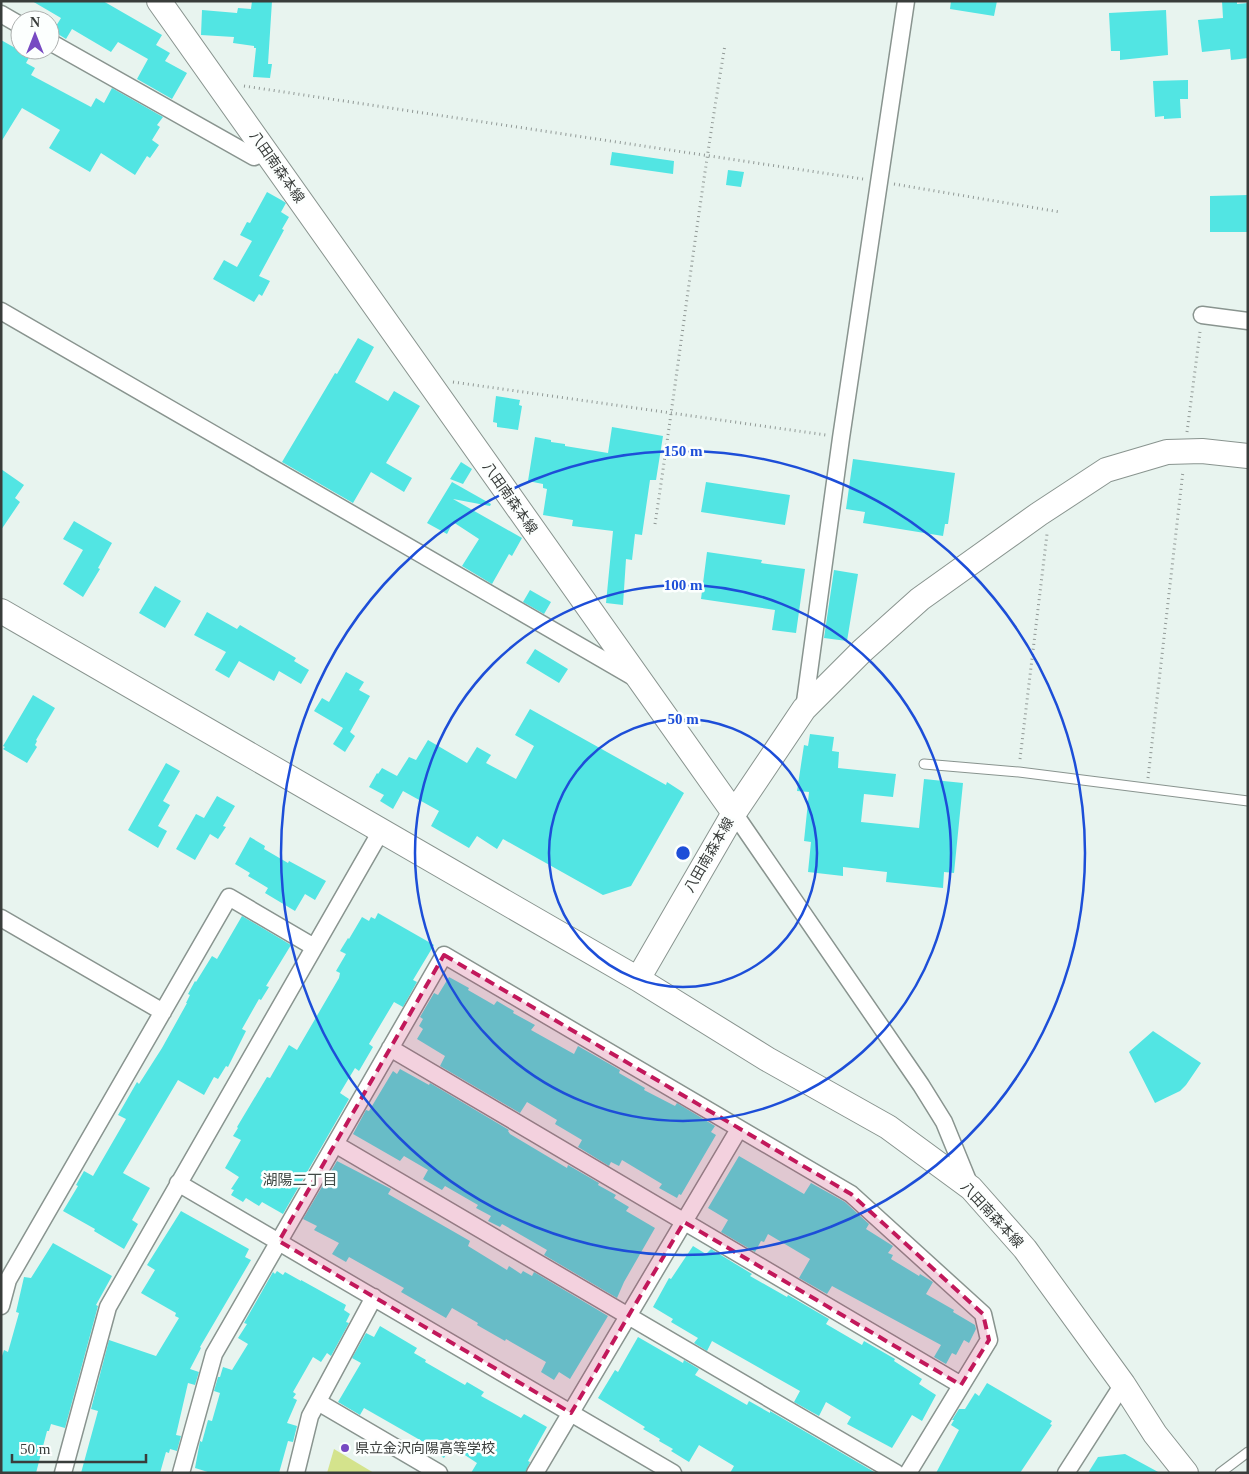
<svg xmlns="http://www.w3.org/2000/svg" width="1249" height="1474" font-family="'Times New Roman','Noto Sans JP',serif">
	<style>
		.green { fill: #d4e38c }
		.building { fill: #52e5e3 }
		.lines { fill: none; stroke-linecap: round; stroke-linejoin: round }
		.lane-casing { stroke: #89948f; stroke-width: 11 }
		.street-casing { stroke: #89948f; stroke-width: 19 }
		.secondary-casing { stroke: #89948f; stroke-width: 26 }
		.path { stroke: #919996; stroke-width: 3; stroke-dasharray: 1 4; stroke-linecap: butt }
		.lane { stroke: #fff; stroke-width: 9 }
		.street { stroke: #fff; stroke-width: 16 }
		.secondary { stroke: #fff; stroke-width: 24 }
		.marked { fill: #c2185b; fill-opacity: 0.2; stroke: #c2185b; stroke-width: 4; stroke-dasharray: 10 6; stroke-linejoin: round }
		.ring { fill: none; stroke: #1d4ed8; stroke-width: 2.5 }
		.poi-dot { fill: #774ac2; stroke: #fcfffe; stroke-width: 2 }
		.labels { text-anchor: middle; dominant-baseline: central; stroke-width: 5; stroke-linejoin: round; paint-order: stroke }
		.street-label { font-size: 14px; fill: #393d3b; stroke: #fcfffe }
		.poi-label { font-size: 14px; fill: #393d3b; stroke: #fcfffe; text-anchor: start }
		.neighbourhood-label { font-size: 15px; fill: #404a46; stroke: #fcfffe }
		.centre { fill: #1d4ed8; stroke: #fcfffe; stroke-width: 2.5 }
		.ring-label { font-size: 15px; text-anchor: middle; font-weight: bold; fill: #1d4ed8; stroke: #fcfffe; stroke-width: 5; stroke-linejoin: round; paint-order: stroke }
	</style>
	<rect width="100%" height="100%" fill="#e8f4ef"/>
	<path class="green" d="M334 1449 374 1473H327Z"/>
	<path class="building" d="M32 1H103L162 35 156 45 170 53 165 61 187 73 172 99 137 79 148 59 118 42 111 52 72 29 66 39 53 31 61 18Z
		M252 1H272L268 64H272L270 78 253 77 256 48H254V46L233 43 234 37 201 35 202 10 237 13 238 8 251 9Z
		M951 1H997L994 16 950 9Z
		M1222 1H1237V4L1248 3V58L1231 60 1230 49 1202 52 1198 20 1223 18Z
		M1166 10 1168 55 1120 60V51H1111L1109 13Z
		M1 40 17 49 19 46 20 50H25L31 54 26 63 35 68 31 75 91 107 96 98 104 103 112 88 163 117 157 125 160 127 152 140 159 145 150 158 147 156 135 175 101 153 90 172 49 148 60 130 22 108 1 142Z
		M1188 80V99H1180L1181 118 1164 119V116L1155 117 1153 81Z
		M612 152 674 161 673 174 610 165Z
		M728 170 744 172 741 187 726 185Z
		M267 192 283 201 286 203 281 212 289 217 282 229 284 230 259 276 270 281 262 296 259 294 254 302 213 279 224 260 237 267 252 241 240 235 247 222 250 223Z
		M1248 195V232H1210V196Z
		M358 338 374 347 355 382 388 401 394 391 420 406 386 463 412 478 404 492 371 472 353 503 282 462 335 373 337 374Z
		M496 396 520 400 519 405 522 406 518 430 497 427V423L493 422Z
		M612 427 663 436 656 480H650L642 535 635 534 632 560 626 559 623 605 606 603 613 531 572 526 573 520 543 515 547 489 543 488V484L528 481 535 437 551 440V442L565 444V446L608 453Z
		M853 459 955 473 948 524H945L943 536 863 523 865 512 846 509Z
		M461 462 472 469 463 484 450 479Z
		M1 469 24 485 15 498 20 502 1 530Z
		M452 482 491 504 490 506 453 499 522 538 512 556 509 554 492 584 462 566 479 539 453 522 447 534 427 523Z
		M706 482 790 495 785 525 701 512Z
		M74 521 112 543 98 568 100 569 83 597 63 584 83 550 63 539Z
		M707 552 762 560 761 563 805 569 796 633 772 630 775 610 701 599Z
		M834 570 858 574 847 641 824 638Z
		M155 586 181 601 165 628 139 613Z
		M530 590 551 602 544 614 523 602Z
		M207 612 237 629 240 625 296 658 294 661 309 670 301 684 279 671 274 681 239 661 229 678 215 670 226 652 194 635Z
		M535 649 568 669 559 683 526 663Z
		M346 672 364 682 359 690 370 696 350 732 355 736 345 752 333 744 343 728 314 711 322 698 329 702Z
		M33 695 55 708 36 740 37 741 35 745 37 747 27 763 3 749 5 747 3 746Z
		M530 709 666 785 667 782 684 793 631 886 603 895 503 839 497 849 477 836 469 848 431 826 439 811 403 791 393 809 380 801 384 795 369 787 377 773 378 774 382 768 397 776 409 757 416 760 428 740 467 763 477 747 491 755 486 763 516 779 534 746 515 735Z
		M810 734 834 737 832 751 839 752 838 768 896 774 893 797 864 794 861 822 919 828 924 779 963 783 954 873 944 872 943 888 886 882 887 872 843 867V876L808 872 811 842 804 841 809 792 797 791 804 745 808 746Z
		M166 763 180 771 163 801 170 805 158 826 167 831 158 848 128 830Z
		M217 796 235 806 223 826 226 827 218 839 210 834 195 860 176 849 196 814 204 818Z
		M250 837 265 846 264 849 288 863 289 861 326 881 315 900 305 894 295 911 265 893 268 888 248 876 250 873 235 864Z
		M378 913 434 945 413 980 417 982 403 1007 394 1002 369 1044 373 1047 359 1071 355 1068 340 1093 349 1099 283 1214 262 1202 259 1206 246 1198 243 1202 231 1195 234 1190 231 1189 239 1177 225 1168 241 1140 233 1136 238 1128 237 1127 267 1077 270 1078 289 1045 297 1050 339 978 340 973 336 971 346 954 340 951 348 938 349 939 362 917 369 921 371 917 375 919Z
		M242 916 291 945 266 986 269 987 261 1000 259 999 242 1029 246 1031 228 1067 226 1066 218 1079 214 1077 204 1095 178 1080 123 1173 150 1188 132 1220 138 1224 124 1249 94 1231 95 1229 63 1211 78 1186 76 1185 84 1171 93 1176 126 1119 118 1115 137 1082 139 1084 162 1048 187 1003H186L190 995 188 994 195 981 196 982 212 956 217 959Z
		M449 977 469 988 468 990 494 1005 497 1001 514 1011 513 1013 535 1025 531 1030 574 1054 578 1046 620 1070 619 1073 645 1088 644 1090 675 1106 677 1103 715 1126 711 1132 716 1135 681 1195 679 1194 677 1198 659 1188 662 1184 622 1160 619 1166 611 1162 609 1166 578 1147 582 1140 555 1124 557 1120 527 1102 520 1113 440 1066 445 1056 417 1039 423 1029 419 1026 423 1019 420 1017 434 993 438 995Z
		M1153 1031 1201 1063 1186 1085 1180 1091 1155 1103 1129 1052Z
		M400 1069 429 1085 430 1083 509 1130 508 1131 510 1134 567 1168 568 1165 599 1183 598 1185 616 1195 614 1198 629 1207 626 1211 655 1228 624 1282 617 1298 544 1255 547 1250 502 1224 500 1227 488 1221 491 1216 476 1208 478 1205 445 1186 442 1190 423 1179 428 1170 404 1156 400 1161 353 1134 366 1110 369 1111 393 1071 397 1074Z
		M739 1156 804 1194 811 1183 845 1202 869 1224 866 1229 893 1246 888 1253 893 1255 891 1259 919 1276 920 1274 933 1282 926 1294 954 1310 953 1312 975 1325 976 1329 969 1343 964 1340 956 1355 952 1353 946 1364 934 1357 941 1345 832 1286 827 1294 799 1278 810 1259 768 1234 764 1242 761 1241 755 1252 721 1232 728 1220 708 1208Z
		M337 1161 391 1189 388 1194 470 1241 468 1246 507 1270 509 1266 521 1274 523 1271 532 1276 534 1272 608 1316 570 1379 559 1372 554 1380 541 1372 546 1362 506 1339 505 1341 477 1325 478 1323 452 1308 446 1318 401 1292 404 1288 349 1257 346 1262 332 1254 339 1243 314 1230 317 1226 303 1219Z
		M181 1211 249 1249 245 1257 251 1260 200 1347 201 1348 190 1369 199 1372 195 1385 188 1383 176 1435 181 1436 177 1451 170 1449 169 1453 166 1452 160 1473H81L98 1411 91 1409 109 1340 156 1356 179 1318 175 1316 176 1313 141 1293 155 1270 147 1265Z
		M53 1243 112 1276 96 1305 98 1306 65 1428 51 1424 49 1431H47L36 1473H1V1359L4 1350 8 1352 19 1313 16 1312 24 1277 31 1278Z
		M693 1246 706 1254 711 1249 752 1274 750 1276 787 1297 788 1295 829 1319 826 1324 862 1345 864 1341 895 1359 894 1361 922 1379 919 1384 936 1395 922 1421 912 1415 892 1448 847 1424 851 1417 826 1402 819 1416 794 1402 800 1391 712 1341 707 1351 694 1343 698 1338 671 1322 673 1319 653 1307 669 1278 671 1279Z
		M277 1271 283 1275 285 1272 301 1281V1280L346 1305 344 1310 350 1314 346 1322 349 1323 331 1356 327 1353 321 1362 313 1357 293 1392 296 1394 293 1398 297 1400 287 1423 297 1426 293 1442 288 1441 279 1473H211L195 1468 200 1441 202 1442 208 1420 212 1421 220 1393 214 1391 218 1377H220L223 1367 232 1370 248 1344 238 1338 247 1324 244 1323 273 1272 275 1274Z
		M380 1326 417 1348 414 1353 426 1360 425 1362 465 1385 467 1382 484 1392 481 1396 521 1418 524 1414 547 1427 528 1461 530 1462 525 1473H471L477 1463 451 1446 444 1458 425 1447 427 1444 364 1408 360 1415 338 1402 361 1363 352 1358 366 1333 374 1337Z
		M638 1337 683 1363 684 1360 699 1369 695 1375 747 1405 749 1401 770 1413V1411L876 1473H730L734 1466 699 1445 689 1462 671 1451 673 1449 659 1441 660 1439 643 1429 645 1427 598 1398 615 1370 618 1372Z
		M987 1383 1052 1421 1050 1424 1052 1425 1020 1473H936L959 1430 951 1425 954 1420H952L959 1409H965L975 1393 979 1396Z
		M1125 1454 1160 1473H1088L1098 1457Z"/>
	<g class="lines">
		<defs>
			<path id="lane" d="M924 764 1019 772 1248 801
				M1220 1473 1248 1452"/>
			<path id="street" d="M1 14 20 25
				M50 42 254 157 265 152
				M1 311 635 678
				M1202 315 1248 321
				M804 709 841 438 906 1
				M734 813 921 1085 944 1122 971 1188
				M1 918 163 1012
				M390 1048 961 1385
				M335 1144 896 1473
				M178 1183 673 1473
				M1 1306 8 1280 229 897 314 947
				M318 1402 439 1473
				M63 1473 108 1307 381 831
				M181 1473 214 1354 444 955 851 1194 983 1314 989 1340 908 1473
				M296 1473 310 1416 374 1297
				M535 1473 739 1129
				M1066 1473 1123 1384"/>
			<path id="secondary" d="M159 1 734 813
				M1 611 638 979 767 1059 888 1127 971 1188 1025 1249 1123 1384 1155 1434 1186 1473
				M638 979 734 813 804 709 862 651 920 599 1039 514 1106 470 1167 452 1202 451 1248 456"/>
		</defs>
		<use href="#lane" class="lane-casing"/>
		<use href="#street" class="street-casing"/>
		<use href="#secondary" class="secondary-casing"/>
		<path class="path" d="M244 86 863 179
			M894 184 1060 212
			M453 382 826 435
			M1187 432 1200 332
			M655 524C679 365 698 205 725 45
			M1020 759 1047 534
			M1148 778 1183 471"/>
		<use href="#lane" class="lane"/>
		<use href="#street" class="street"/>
		<use href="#secondary" class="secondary"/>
	</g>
	<path class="marked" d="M444 955 851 1194 983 1314 989 1340 961 1385 684 1222 571 1413 279 1241Z"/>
	<g class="ring">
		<circle cx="683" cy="853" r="134"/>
		<circle cx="683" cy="853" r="268"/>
		<circle cx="683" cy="853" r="402"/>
	</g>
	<circle class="poi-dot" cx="345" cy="1448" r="5"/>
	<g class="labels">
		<g class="street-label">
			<text transform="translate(277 167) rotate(55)">八田南森本線</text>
			<text transform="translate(510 498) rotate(55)">八田南森本線</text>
			<text transform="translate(709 855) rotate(-60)">八田南森本線</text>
			<text transform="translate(992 1215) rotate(47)">八田南森本線</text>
		</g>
		<g class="poi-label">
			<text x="355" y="1448">県立金沢向陽高等学校</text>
		</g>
		<g class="neighbourhood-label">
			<text x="300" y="1180">湖陽二丁目</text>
		</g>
	</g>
	<circle cx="683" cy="853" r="8" class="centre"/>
	<g class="ring-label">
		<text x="683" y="456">150 m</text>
		<text x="683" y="590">100 m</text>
		<text x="683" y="724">50 m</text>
	</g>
	<rect width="1249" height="1474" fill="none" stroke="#393d3b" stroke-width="5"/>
	<g transform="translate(35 35)"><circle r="24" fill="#fcfffe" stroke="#aeb1b0"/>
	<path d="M0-4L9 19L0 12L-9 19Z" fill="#774ac2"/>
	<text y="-8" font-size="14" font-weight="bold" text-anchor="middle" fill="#393d3b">N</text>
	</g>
	<path d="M12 1454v8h134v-8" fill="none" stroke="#393d3b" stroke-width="2.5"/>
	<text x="20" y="1454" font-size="15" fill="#393d3b" stroke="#fcfffe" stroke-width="4" paint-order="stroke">50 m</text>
</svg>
